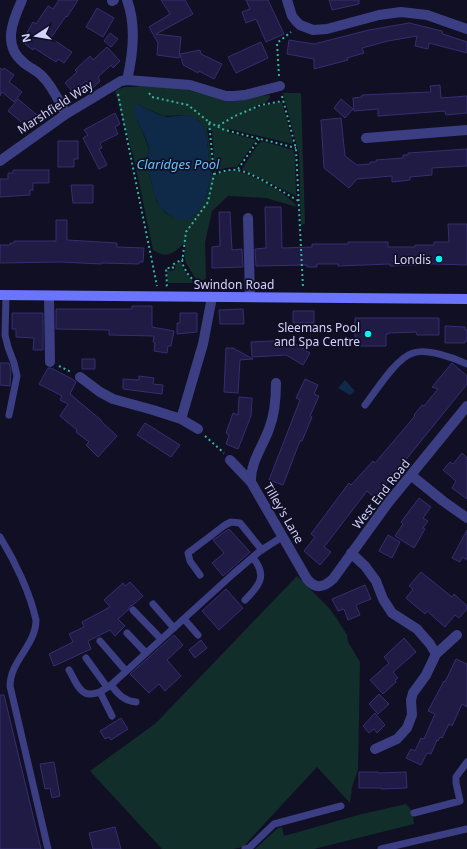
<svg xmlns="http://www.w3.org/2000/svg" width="467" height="849" font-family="'Noto Sans',sans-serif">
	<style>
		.green { fill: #122e2a; fill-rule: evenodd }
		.water { fill: #0f2948 }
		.building { fill: #201b44; stroke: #352e70 }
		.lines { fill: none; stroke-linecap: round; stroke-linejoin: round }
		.path { stroke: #31b4a0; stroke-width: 2; stroke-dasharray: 2 3; stroke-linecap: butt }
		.service { stroke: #3b3e82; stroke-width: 7 }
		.minor { stroke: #3b3e82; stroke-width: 10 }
		.secondary { stroke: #6b74fc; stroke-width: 10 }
		.poi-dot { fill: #05f5f8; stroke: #110f24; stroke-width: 1.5 }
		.labels { text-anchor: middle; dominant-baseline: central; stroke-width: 3.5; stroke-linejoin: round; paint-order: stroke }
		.street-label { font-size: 12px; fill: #d4d3fe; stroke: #110f24 }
		.poi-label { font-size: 12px; fill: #d4d3fe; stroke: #110f24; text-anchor: end }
		.water-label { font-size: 13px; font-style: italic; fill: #63c2fc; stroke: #110f24 }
	</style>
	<rect width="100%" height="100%" fill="#110f24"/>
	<path class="green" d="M143 85 176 87 223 99 254 97 269 95 270 96C268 104 262 103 256 106L255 109 264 105 282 102 293 144 229 129 227 132 256 140 237 167 225 168 215 172 212 131 207 128 212 163V176C220 174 227 169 236 171 248 172 292 196 297 207L266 198 228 196 212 211 205 243 206 277 204 280 197 281 186 263 184 254 186 245 183 244C173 254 166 259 153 250L135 163 115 91C126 84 132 89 143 85ZM139 104 142 107 164 116 186 115 198 120 206 130 211 178 206 197 194 216 173 217 165 213 157 202 146 163 149 149 141 128 137 121Z
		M283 93H301L305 224 301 225 299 154Z
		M262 141 293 150 295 154 296 196 242 169 258 144Z
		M181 261 183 269 194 283H168L167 271 175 270V265Z
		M297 576 329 608 337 619 347 635 348 642 360 662 358 770 352 787 350 803 317 767 243 847 233 849H162L90 771 156 723Z
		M406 804 412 811 414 824 314 849H255L278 828 282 827 284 836 358 815Z"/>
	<path class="water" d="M139 104 142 107 160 115 167 117 186 115 195 118 201 123 206 130 211 178C208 191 202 215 188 219 183 221 178 220 173 217 157 210 155 196 151 180 149 174 146 169 146 162 146 157 150 152 149 148 146 135 137 124 134 111V106Z
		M345 380 355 391 350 395 338 388Z"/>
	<path class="building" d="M59 0H78L67 17 66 16 51 38 72 52 64 63 58 59 56 62 34 48 33 50 25 44 27 40 24 38 33 22 36 24 48 6 53 9Z
		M161 0H185L193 14 156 34 181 37 179 58 157 55 158 43 149 27 170 14Z
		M246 0H268L284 34 266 42 256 19 246 23 242 12 250 9Z
		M329 0H359V4L332 10Z
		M97 8 114 18 103 37 86 27Z
		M409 23 442 31 443 34 467 42V53L429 43 428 49 415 46 417 36 388 41 362 48 364 53 347 58 348 60 314 69V59L287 54 289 40 314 44 369 30Z
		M110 33 118 39 111 47 104 41Z
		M261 42 268 58 236 73 228 57Z
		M107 47 120 61 113 68 111 65 98 77 100 81 93 88 86 81 73 92 65 83 77 72 75 70 90 56 93 60Z
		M200 50 201 54 222 64 214 79 199 71 198 73 183 65 180 54Z
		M0 68 3 70 4 68 14 75 9 82 22 92 14 102 2 92 0 96Z
		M440 85 441 98 467 96V113L446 115 445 111 378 116V109L354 111 353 98 362 97V95L431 92 430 86Z
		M18 99 37 115 27 127 8 111Z
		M341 99 353 109 345 118 334 108Z
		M115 113 120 124 115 127 118 134 100 143 102 148 99 149 107 165 99 169 83 138 88 135 84 130Z
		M341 118 345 156 357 165 370 164V162H376V160L403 158V155H408V153L467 149V166L432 168V175L410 177V180L392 182V176L357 179 349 188 324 168 321 120Z
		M58 141H78V159H74V167H58Z
		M13 170H49V183H33V190H30V195L0 197V179H8V173H13Z
		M71 185H93V203H73Z
		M265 207H281L282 248 312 247V244H348V242H388V247H415V245H434V242H449L448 224H467V265L434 264 390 266V264L338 266V264H317V267H307V265L256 266 255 249 266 248Z
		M219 212H230L232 250 242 249 243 267 212 268V247L220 246Z
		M56 220H67V240L117 243V247L144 248 143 262H139V264L102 263V264L60 262 0 263V245H10V243H14V241H56Z
		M132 306H152V327L174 331 171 346H168L167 353 154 351 155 343 153 342 154 336 109 335V330L56 329V309H132Z
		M243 309 244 324H220L219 310Z
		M293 311H314V323H293Z
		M12 313H43V350H33L34 338 16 337V329H12Z
		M180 313H197V332L177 334V323H180Z
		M355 318H439V335H417L416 332 389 333V334H386V346H355Z
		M445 326 465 327V330H467V341H465V343H445Z
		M289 340 310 353 303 365 286 355 252 357 251 342Z
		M226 348H233L253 359 240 360 238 393 224 392Z
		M82 359H95V369H82Z
		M0 363H9L11 370 10 386 0 385Z
		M452 363 467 376V384L375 498 367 491 324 547 331 552 320 565 304 551 315 537 311 534 349 483 351 485 373 461 375 463 415 416 414 415 422 405 424 406 438 389 432 387Z
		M48 368H51L74 380 76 382 70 394 101 420V421L117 436 98 457 86 445 89 442 76 432 77 430 60 416 68 404 60 400 62 396 39 384Z
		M139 376 154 378 153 384 163 385 162 394 123 389V379L139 380Z
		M305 379 318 385 314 394 319 396 310 416 312 417 302 441H300L283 485 269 480 300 400 296 398Z
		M239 397 252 398 251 416 238 449 226 444 229 435 226 433 233 413 238 415Z
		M145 423 180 445 171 457 137 435Z
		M462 453 467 458V499L452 488 456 481 443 470 450 462 453 464Z
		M419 498 431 507 423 518 428 521 423 528 425 529 414 548 395 536 403 524 401 522Z
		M229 529 250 552 223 576 212 563 224 553 213 540Z
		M467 530V560L462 557 460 562 452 558Z
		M388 535 400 542 392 558 379 551Z
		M421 572 452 597 454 594 467 606V609L459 618 455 615 445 627 427 611 425 614 406 598 413 589 409 586Z
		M130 582 143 596 133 605 130 606 128 610 118 619 125 626 115 636 110 630 88 641 91 649 54 666 49 654 73 642 69 634 84 627 82 622 110 607 104 600 123 583 125 586Z
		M365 585 371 599 356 605 360 615 348 620 344 609 338 611 332 599Z
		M226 589 243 608 219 630 202 611Z
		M174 635 183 645 167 660 181 676 165 691 159 684 149 693 130 674Z
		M404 638 416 652 393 672 398 678 395 680 396 682 383 694 370 680 389 663 384 657Z
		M201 640 207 648 195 658 189 650Z
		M456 659 467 664V707L462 704 452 726 449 724 442 738 440 737 438 741 437 740 431 754 427 753 421 765 406 758 411 749 415 751 421 738 424 739 435 714 428 711 444 681 445 682Z
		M379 694 389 704 378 714 369 704Z
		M0 695H4L41 849H0Z
		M375 713 385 725 377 733 374 729 369 733 363 726Z
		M121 718 128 729 111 740 109 737 105 739 100 731Z
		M54 762 60 796 52 798 50 788 45 789 40 764Z
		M359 772H378V773L406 772 407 788 381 789V788H359Z
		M115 827 121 849H93L89 833Z"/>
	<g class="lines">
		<path class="path" d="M279 76 277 43 291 32
			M149 93 152 97 188 105 209 122 214 174 208 202 186 232 182 263 187 273 199 287
			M118 94 157 286
			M282 96 296 149 303 288
			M209 122 222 129 229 131 296 148
			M218 126 235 116 261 105 283 101
			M238 169 259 139
			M214 174C221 172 228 169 236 170 251 171 284 193 299 201
			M166 286 167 285 166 268H173L172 265 183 259
			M59 366 71 372
			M205 436 224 453"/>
		<path class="service" d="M6 295 5 335 8 347 14 363 17 376 9 415
			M365 405C376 391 396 358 413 353 427 348 454 358 467 364
			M0 537C15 561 30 593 36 620 36 645 10 661 10 686L48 849
			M200 575 190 561 188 553 225 525 231 522 240 523 262 550
			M245 600C259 586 268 576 253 558
			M153 604 174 628
			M133 610 161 639
			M184 619 198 635
			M127 633 146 653
			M100 641 126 671
			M86 658 107 687
			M69 670C74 678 79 694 90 694 93 694 97 693 100 692L112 716
			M111 685C118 694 124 701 136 702
			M100 692 111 685 233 574 260 551 282 537
			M414 813 460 801 456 783V777L467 762
			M245 849 249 848 274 824 341 806
			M381 849 467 829"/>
		<path class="minor" d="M22 0C13 20 2 45 23 62 29 68 37 70 43 77 53 87 59 102 66 114
			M287 0 292 16 296 21 300 25 313 30 327 29 379 15 401 12 427 15 467 29
			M112 1 114 0
			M127 80C133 55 136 24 127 0
			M366 138 467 130
			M0 161 66 114 121 81 127 80 190 85 226 96H234L245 95 280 86
			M248 218 250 297
			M49 296 50 362
			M80 377 100 392 113 399 153 410 181 419 198 429
			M181 419 203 344 212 297
			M230 460 251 482 307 579C316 590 324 587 333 579L388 503 467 406
			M412 476 443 501 467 518
			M251 482C250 463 263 446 269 429 275 414 276 399 276 383
			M351 553 365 566 376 581 383 599 392 613 417 629 430 644 436 654
			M375 749 397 739 407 728 412 715 411 700 413 693 426 675 436 654 457 635"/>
		<path class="secondary" d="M0 295 467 299"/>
	</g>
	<g class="poi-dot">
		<circle cx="439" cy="259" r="4"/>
		<circle cx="368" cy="334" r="4"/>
	</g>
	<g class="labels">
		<g class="street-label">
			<text transform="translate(55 107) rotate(-33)">Marshfield Way</text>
			<text x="234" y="284">Swindon Road</text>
			<text transform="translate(381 494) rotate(-52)">West End Road</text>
			<text transform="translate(284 513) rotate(60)">Tilley's Lane</text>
		</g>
		<g class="poi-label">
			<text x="431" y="259">Londis</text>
			<text x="360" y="327">Sleemans Pool<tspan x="360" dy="14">and Spa Centre</tspan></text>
		</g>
		<g class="water-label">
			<text x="178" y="164">Claridges Pool</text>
		</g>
	</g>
	<g transform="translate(36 36) rotate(258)" stroke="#110f24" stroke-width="3" paint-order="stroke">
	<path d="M0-3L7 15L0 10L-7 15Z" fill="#d4d3fe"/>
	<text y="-6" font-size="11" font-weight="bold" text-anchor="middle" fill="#d4d3fe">N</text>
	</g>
</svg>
